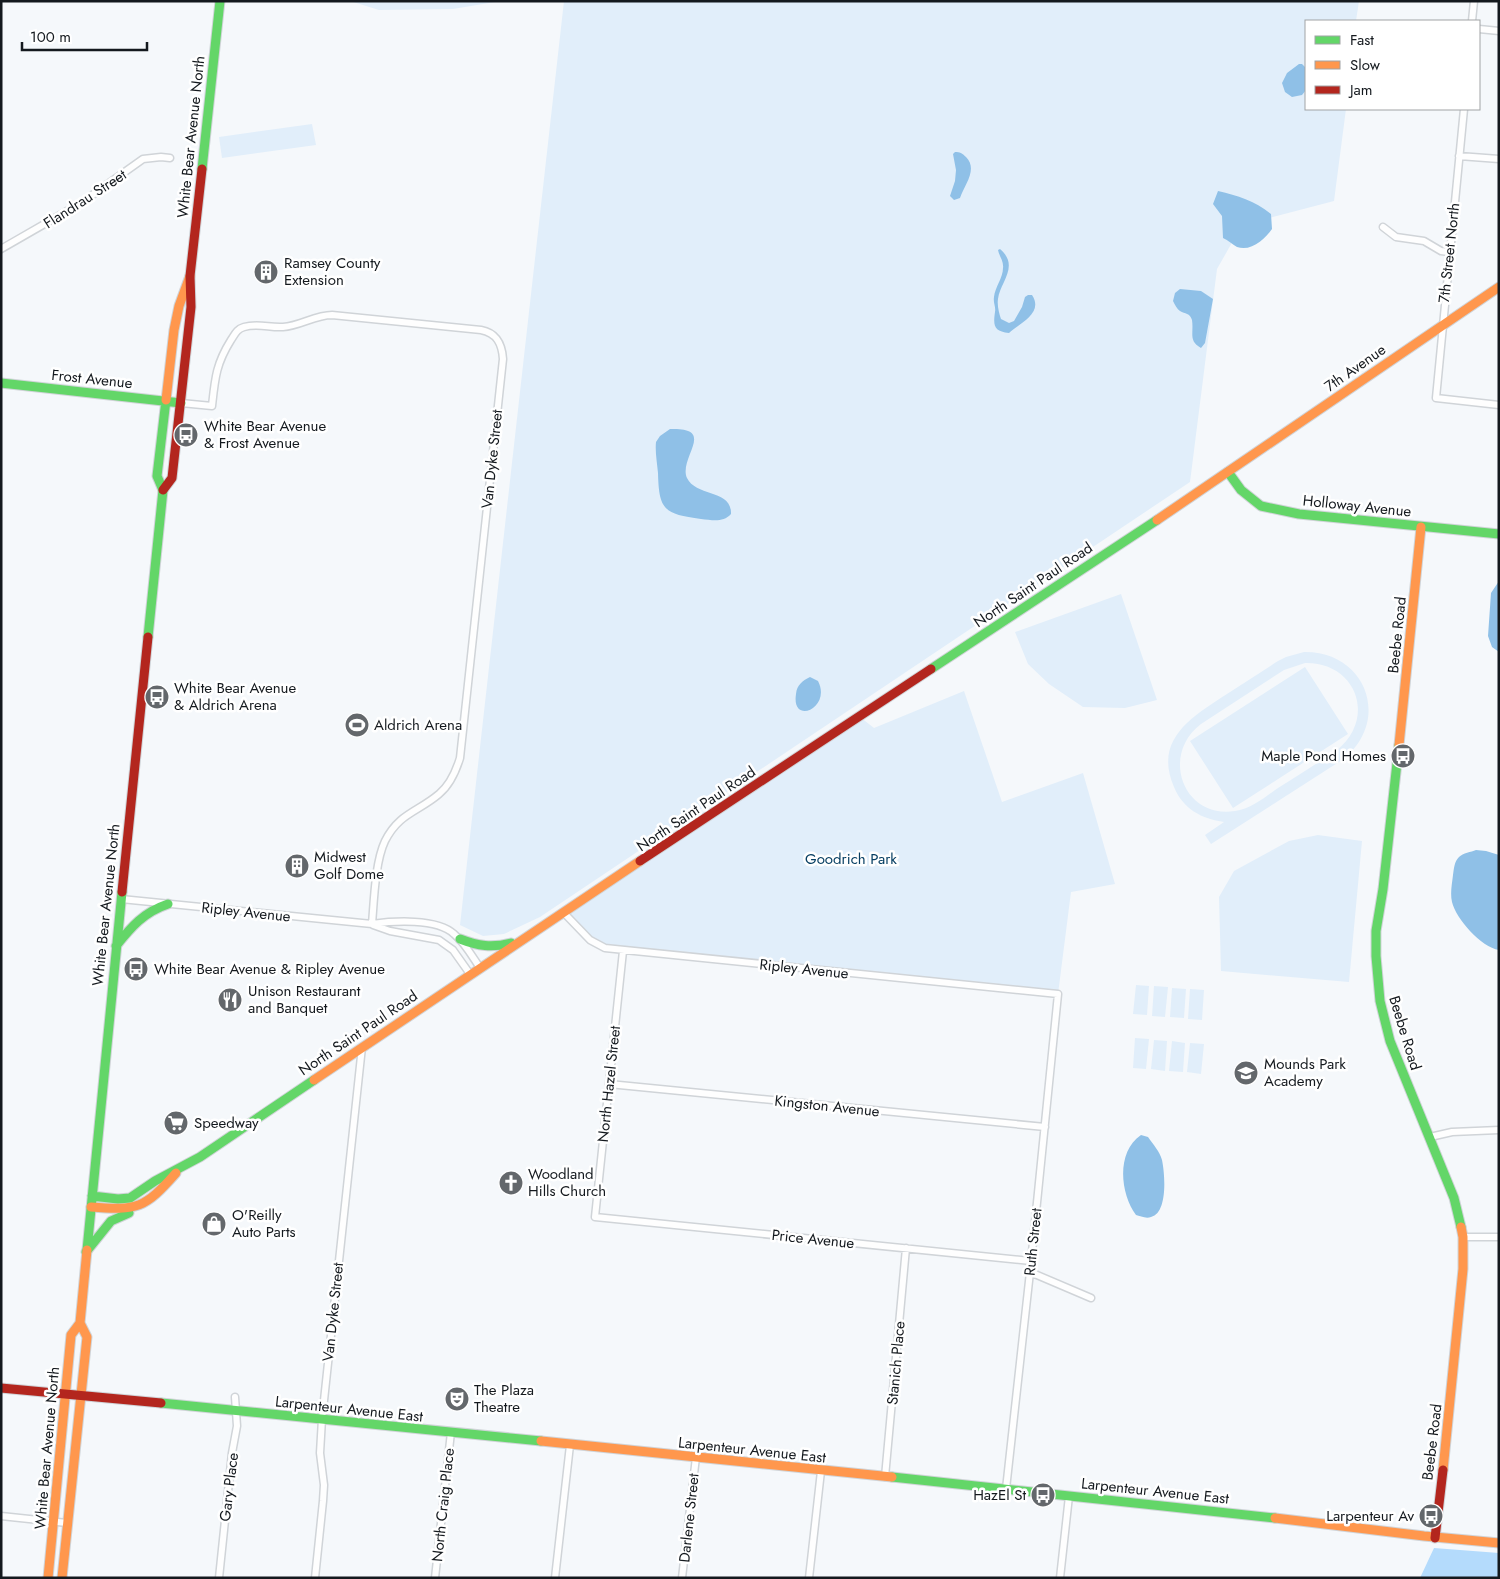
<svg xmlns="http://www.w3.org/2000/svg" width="1500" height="1579" font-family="Jost,sans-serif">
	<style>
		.green { fill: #e1eefa; fill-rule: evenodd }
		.forest { fill: #b4dbfc }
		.water { fill: #8fc0e7 }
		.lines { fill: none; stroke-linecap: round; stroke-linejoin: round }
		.street-casing { stroke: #d0d4d8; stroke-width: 9 }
		.fast-casing { stroke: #d0d4d8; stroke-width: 11 }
		.slow-casing { stroke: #d0d4d8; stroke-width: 11 }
		.jam-casing { stroke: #d0d4d8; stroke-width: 11 }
		.street { stroke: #fefefe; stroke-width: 6 }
		.fast { stroke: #63d668; stroke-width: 9 }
		.slow { stroke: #ff974d; stroke-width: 9 }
		.jam { stroke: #b3261e; stroke-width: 9 }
		.labels { text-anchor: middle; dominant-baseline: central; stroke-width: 5; stroke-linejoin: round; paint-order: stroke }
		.street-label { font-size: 15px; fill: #14191e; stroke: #fff }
		.poi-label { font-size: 15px; fill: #14191e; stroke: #fff; text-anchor: start }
		.park-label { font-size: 15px; fill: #063e62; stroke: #fff }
	</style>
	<rect width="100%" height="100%" fill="#f5f8fb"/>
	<path class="green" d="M350 1H501L453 9 379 10Z
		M564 1H1359L1356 21H1306V109H1346L1334 201 1242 225 1217 269 1190 482 540 917 504 934 483 936 460 925Z
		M312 124 316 145 222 158 219 137Z
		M1121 594 1157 700 1125 708 1083 707 1049 684 1028 664 1015 632Z
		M1304 652C1367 651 1392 722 1342 760L1211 844 1205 835 1224 822C1202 819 1183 809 1174 787 1153 739 1193 716 1227 694 1244 683 1261 672 1278 661L1286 657ZM1305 663C1357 662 1377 719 1336 751 1317 763 1298 776 1278 788 1265 797 1251 809 1235 811 1183 819 1160 755 1201 724L1284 670Z
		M1305 667 1348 734 1233 808 1190 741Z
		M964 691 1002 802 1083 773 1115 884 1071 892 1058 994 623 951 590 940 564 913 860 717 874 728Z
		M1318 835 1362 841 1349 982 1221 971 1219 897 1234 871 1289 841Z
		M1136 985 1149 986 1147 1015 1133 1014Z
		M1154 986 1168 987 1165 1017 1152 1016Z
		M1172 988 1186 989 1184 1018 1170 1017Z
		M1190 989 1204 990 1202 1020 1188 1019Z
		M1135 1038 1149 1039 1146 1069 1133 1068Z
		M1154 1040 1167 1041 1165 1071 1151 1069Z
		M1172 1041 1185 1043 1183 1072 1169 1071Z
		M1190 1043 1204 1044 1201 1074 1187 1072Z"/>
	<path class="forest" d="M1434 1548 1499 1553V1578H1420Z"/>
	<path class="water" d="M1299 64H1302L1306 68 1305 81 1306 90 1302 95 1292 97 1285 92 1282 83 1287 73Z
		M955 152C960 152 962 153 966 157 978 169 965 184 960 198L954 200 950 196 955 181 956 170 953 154Z
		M1218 191C1238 196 1254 200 1271 214L1272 229C1265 239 1251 252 1237 247 1233 245 1228 240 1223 238L1222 216 1213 204Z
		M1000 249C1020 266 1000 282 998 299 997 305 999 313 1001 319L1009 323 1014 321 1022 307 1025 297 1028 295H1032C1044 313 1020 323 1009 333 994 331 993 326 995 312 996 307 993 303 994 297 995 287 1003 278 1003 268 1004 261 999 256 998 250Z
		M1180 289 1201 291 1213 299 1205 343 1201 348C1188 341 1194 333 1192 320 1190 313 1185 314 1180 311 1177 309 1175 305 1173 301L1175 293Z
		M670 429C718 427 678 458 687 478 696 497 732 489 731 514 723 523 712 520 701 519 664 514 659 510 658 473 657 462 655 452 656 442L660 436Z
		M1499 581V652L1492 647 1488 636 1491 593Z
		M810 677 818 681C832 708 791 726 796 694 797 685 802 681 810 677Z
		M1476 850 1486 851 1499 855V950C1481 947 1456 919 1452 902 1450 893 1452 884 1453 875 1454 869 1454 862 1459 857 1463 853 1471 852 1476 850Z
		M1141 1135 1148 1137C1153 1144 1160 1152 1162 1160 1165 1174 1168 1213 1151 1217 1146 1219 1140 1216 1136 1215 1120 1193 1116 1152 1141 1135Z"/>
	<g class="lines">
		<defs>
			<path id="street" d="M1472 21 1474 1
				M1479 29 1499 31
				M1464 109 1436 398 1499 405
				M1459 156 1499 159
				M1383 227 1396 237 1424 241 1441 251 1449 252
				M1 249 81 203 143 159 161 157 170 158
				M181 403 212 406C215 378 216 364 231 340 235 334 237 329 244 327 258 323 270 328 283 327 300 326 315 315 332 315L481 330C497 333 502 344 503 359L460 758C456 771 450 785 439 794 418 812 399 813 385 841 375 862 374 901 372 924
				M121 899 372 924C393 921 437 918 454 934 465 943 472 956 480 968
				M564 913 590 940 605 948 1058 994 1030 1272 1006 1489
				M373 925 390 931 439 940 453 950 470 974
				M623 951 595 1217 1031 1261
				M609 1084 1045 1127
				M1430 1137 1452 1132 1499 1130
				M1463 1237H1499
				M1030 1272 1091 1298
				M885 1477 906 1248
				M1 1516 67 1523
				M219 1578 232 1453 237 1426 235 1397
				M315 1578 323 1501 324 1485 320 1453 322 1419 362 1047
				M435 1578 451 1432
				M555 1578 570 1445
				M682 1578 696 1457
				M809 1578 821 1471
				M1060 1578 1069 1496"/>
			<path id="fast" d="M202 169 220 1
				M1 383 181 403
				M1228 472 1241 490 1261 506 1299 514 1499 534
				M148 637 163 490 157 476 166 400
				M931 669 1157 520
				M1399 745 1383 889 1376 931V956L1380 1001 1390 1041 1454 1198 1461 1227
				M460 939C478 946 492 948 511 943
				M116 946C131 927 144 912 168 904
				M92 1196 118 1199 130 1198 155 1181 200 1157 314 1080
				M87 1250 122 892
				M86 1252 111 1221 129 1213
				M161 1403 541 1441
				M892 1477 1275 1518"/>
			<path id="slow" d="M166 400 174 330 179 306 190 276
				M1157 520 1499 287
				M1399 745 1421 527
				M314 1080 640 861
				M91 1207C138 1211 145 1208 176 1173
				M541 1441 892 1477
				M1443 1470 1463 1269V1237L1461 1227
				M1275 1518 1424 1536 1499 1543
				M48 1578 71 1335 80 1323
				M62 1578 87 1337 80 1323 87 1250"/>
			<path id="jam" d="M163 490 172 478 191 307 190 276 202 169
				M640 861 931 669
				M122 892 148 637
				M1 1388 161 1403
				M1435 1538 1443 1470"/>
		</defs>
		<use href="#street" class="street-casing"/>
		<use href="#fast" class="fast-casing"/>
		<use href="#slow" class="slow-casing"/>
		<use href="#jam" class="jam-casing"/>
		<use href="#street" class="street"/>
		<use href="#fast" class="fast"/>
		<use href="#slow" class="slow"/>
		<use href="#jam" class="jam"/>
	</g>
	<defs>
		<symbol id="building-disc" viewBox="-11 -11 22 22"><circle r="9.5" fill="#63676b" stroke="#fff"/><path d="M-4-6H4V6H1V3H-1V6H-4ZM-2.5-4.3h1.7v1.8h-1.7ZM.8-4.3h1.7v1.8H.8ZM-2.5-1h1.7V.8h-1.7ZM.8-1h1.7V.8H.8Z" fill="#fff"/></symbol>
		<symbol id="bus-disc" viewBox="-11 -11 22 22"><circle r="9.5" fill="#63676b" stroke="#fff"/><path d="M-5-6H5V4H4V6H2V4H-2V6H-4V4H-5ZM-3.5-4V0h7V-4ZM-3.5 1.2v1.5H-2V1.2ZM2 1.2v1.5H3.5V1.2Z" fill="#fff"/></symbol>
		<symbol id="stadium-disc" viewBox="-11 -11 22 22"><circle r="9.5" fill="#63676b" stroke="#fff"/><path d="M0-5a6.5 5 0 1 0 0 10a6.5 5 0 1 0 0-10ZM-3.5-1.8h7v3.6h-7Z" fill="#fff"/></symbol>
		<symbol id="restaurant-disc" viewBox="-11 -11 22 22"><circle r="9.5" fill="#63676b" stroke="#fff"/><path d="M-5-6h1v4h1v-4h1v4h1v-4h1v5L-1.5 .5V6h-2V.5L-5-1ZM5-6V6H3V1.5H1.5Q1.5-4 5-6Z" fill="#fff"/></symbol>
		<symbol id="school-disc" viewBox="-11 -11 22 22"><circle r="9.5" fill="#63676b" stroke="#fff"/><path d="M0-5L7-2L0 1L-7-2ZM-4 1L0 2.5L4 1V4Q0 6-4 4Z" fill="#fff"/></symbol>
		<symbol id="supermarket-disc" viewBox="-11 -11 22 22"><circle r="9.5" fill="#63676b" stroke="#fff"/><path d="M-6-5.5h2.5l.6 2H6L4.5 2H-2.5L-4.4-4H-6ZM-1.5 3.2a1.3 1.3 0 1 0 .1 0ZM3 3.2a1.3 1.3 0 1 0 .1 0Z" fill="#fff"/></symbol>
		<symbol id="church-disc" viewBox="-11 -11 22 22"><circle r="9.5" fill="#63676b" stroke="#fff"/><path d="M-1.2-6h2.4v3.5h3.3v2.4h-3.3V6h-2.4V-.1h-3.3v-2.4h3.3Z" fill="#fff"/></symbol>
		<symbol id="shop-disc" viewBox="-11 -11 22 22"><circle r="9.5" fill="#63676b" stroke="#fff"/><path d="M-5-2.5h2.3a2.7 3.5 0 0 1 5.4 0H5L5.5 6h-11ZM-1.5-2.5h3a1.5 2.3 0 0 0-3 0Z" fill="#fff"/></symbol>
		<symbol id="theatre-disc" viewBox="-11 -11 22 22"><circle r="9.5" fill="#63676b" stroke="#fff"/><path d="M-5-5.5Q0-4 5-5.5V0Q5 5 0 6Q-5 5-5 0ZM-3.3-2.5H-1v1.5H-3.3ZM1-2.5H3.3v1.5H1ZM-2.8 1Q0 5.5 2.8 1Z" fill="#fff"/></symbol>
	</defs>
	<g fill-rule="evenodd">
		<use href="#building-disc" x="252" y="258" width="28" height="28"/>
		<use href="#bus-disc" x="172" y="421" width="28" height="28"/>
		<use href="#bus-disc" x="143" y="683" width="28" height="28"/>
		<use href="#stadium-disc" x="343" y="711" width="28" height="28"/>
		<use href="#bus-disc" x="1389" y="742" width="28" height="28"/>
		<use href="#building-disc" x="283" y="852" width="28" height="28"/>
		<use href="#bus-disc" x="122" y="955" width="28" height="28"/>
		<use href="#restaurant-disc" x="216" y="986" width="28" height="28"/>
		<use href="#school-disc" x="1232" y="1059" width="28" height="28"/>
		<use href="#supermarket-disc" x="162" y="1109" width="28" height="28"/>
		<use href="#church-disc" x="497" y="1169" width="28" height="28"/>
		<use href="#shop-disc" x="200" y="1210" width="28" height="28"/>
		<use href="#theatre-disc" x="443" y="1385" width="28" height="28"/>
		<use href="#bus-disc" x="1029" y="1481" width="28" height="28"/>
		<use href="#bus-disc" x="1417" y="1502" width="28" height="28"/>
	</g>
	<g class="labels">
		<g class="street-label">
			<text transform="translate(191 137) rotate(-84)">White Bear Avenue North</text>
			<text transform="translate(85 199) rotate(-33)">Flandrau Street</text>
			<text transform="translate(1449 253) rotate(-84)">7th Street North</text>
			<text transform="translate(1355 368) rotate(-35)">7th Avenue</text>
			<text transform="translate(92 379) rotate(6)">Frost Avenue</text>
			<text transform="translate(492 459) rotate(-84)">Van Dyke Street</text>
			<text transform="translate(1357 506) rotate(6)">Holloway Avenue</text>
			<text transform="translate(1033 585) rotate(-34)">North Saint Paul Road</text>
			<text transform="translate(1397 635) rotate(-84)">Beebe Road</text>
			<text transform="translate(696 809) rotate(-34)">North Saint Paul Road</text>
			<text transform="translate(106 905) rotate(-84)">White Bear Avenue North</text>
			<text transform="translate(246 912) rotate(6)">Ripley Avenue</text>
			<text transform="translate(804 969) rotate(6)">Ripley Avenue</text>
			<text transform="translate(358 1033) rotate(-34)">North Saint Paul Road</text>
			<text transform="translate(1405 1033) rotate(73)">Beebe Road</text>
			<text transform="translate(609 1084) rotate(-84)">North Hazel Street</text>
			<text transform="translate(827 1106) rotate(6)">Kingston Avenue</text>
			<text transform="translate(813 1239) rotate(6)">Price Avenue</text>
			<text transform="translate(1033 1242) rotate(-84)">Ruth Street</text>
			<text transform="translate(333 1312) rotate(-84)">Van Dyke Street</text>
			<text transform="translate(896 1363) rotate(-85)">Stanich Place</text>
			<text transform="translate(349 1409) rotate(6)">Larpenteur Avenue East</text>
			<text transform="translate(1432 1442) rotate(-83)">Beebe Road</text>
			<text transform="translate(47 1448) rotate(-85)">White Bear Avenue North</text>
			<text transform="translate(752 1450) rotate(6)">Larpenteur Avenue East</text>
			<text transform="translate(229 1487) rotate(-83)">Gary Place</text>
			<text transform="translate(1155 1491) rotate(6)">Larpenteur Avenue East</text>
			<text transform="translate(443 1505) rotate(-84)">North Craig Place</text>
			<text transform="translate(689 1518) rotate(-84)">Darlene Street</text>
		</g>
		<g class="poi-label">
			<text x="284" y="263">Ramsey County<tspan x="284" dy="17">Extension</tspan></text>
			<text x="204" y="426">White Bear Avenue<tspan x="204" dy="17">&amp; Frost Avenue</tspan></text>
			<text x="174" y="688">White Bear Avenue<tspan x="174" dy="17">&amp; Aldrich Arena</tspan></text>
			<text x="374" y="725">Aldrich Arena</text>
			<text x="1386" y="756" text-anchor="end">Maple Pond Homes</text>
			<text x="314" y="857">Midwest<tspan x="314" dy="17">Golf Dome</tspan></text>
			<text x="154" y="969">White Bear Avenue &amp; Ripley Avenue</text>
			<text x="248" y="991">Unison Restaurant<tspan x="248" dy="17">and Banquet</tspan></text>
			<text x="1264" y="1064">Mounds Park<tspan x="1264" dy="17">Academy</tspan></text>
			<text x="194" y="1123">Speedway</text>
			<text x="528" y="1174">Woodland<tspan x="528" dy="17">Hills Church</tspan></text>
			<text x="232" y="1215">O'Reilly<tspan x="232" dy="17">Auto Parts</tspan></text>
			<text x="474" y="1390">The Plaza<tspan x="474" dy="17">Theatre</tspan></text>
			<text x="1026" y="1495" text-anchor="end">HazEl St</text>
			<text x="1414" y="1516" text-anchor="end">Larpenteur Av</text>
		</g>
		<g class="park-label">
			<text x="851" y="859">Goodrich Park</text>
		</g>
	</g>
	<rect width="1500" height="1579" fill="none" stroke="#14191e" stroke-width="5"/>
	<rect x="1305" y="20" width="175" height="90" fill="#ffffff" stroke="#a1a3a5"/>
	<rect x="1315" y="36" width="25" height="8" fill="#63d668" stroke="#a1a3a5"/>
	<text x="1350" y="45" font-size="15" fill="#14191e">Fast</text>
	<rect x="1315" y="61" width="25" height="8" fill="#ff974d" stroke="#a1a3a5"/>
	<text x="1350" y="70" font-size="15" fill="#14191e">Slow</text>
	<rect x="1315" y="86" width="25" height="8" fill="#b3261e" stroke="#a1a3a5"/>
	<text x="1350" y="95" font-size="15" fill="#14191e">Jam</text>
	<path d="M22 42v8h125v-8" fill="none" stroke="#14191e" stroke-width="2.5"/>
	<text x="30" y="42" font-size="15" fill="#14191e" stroke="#ffffff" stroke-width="4" paint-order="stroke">100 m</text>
</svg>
